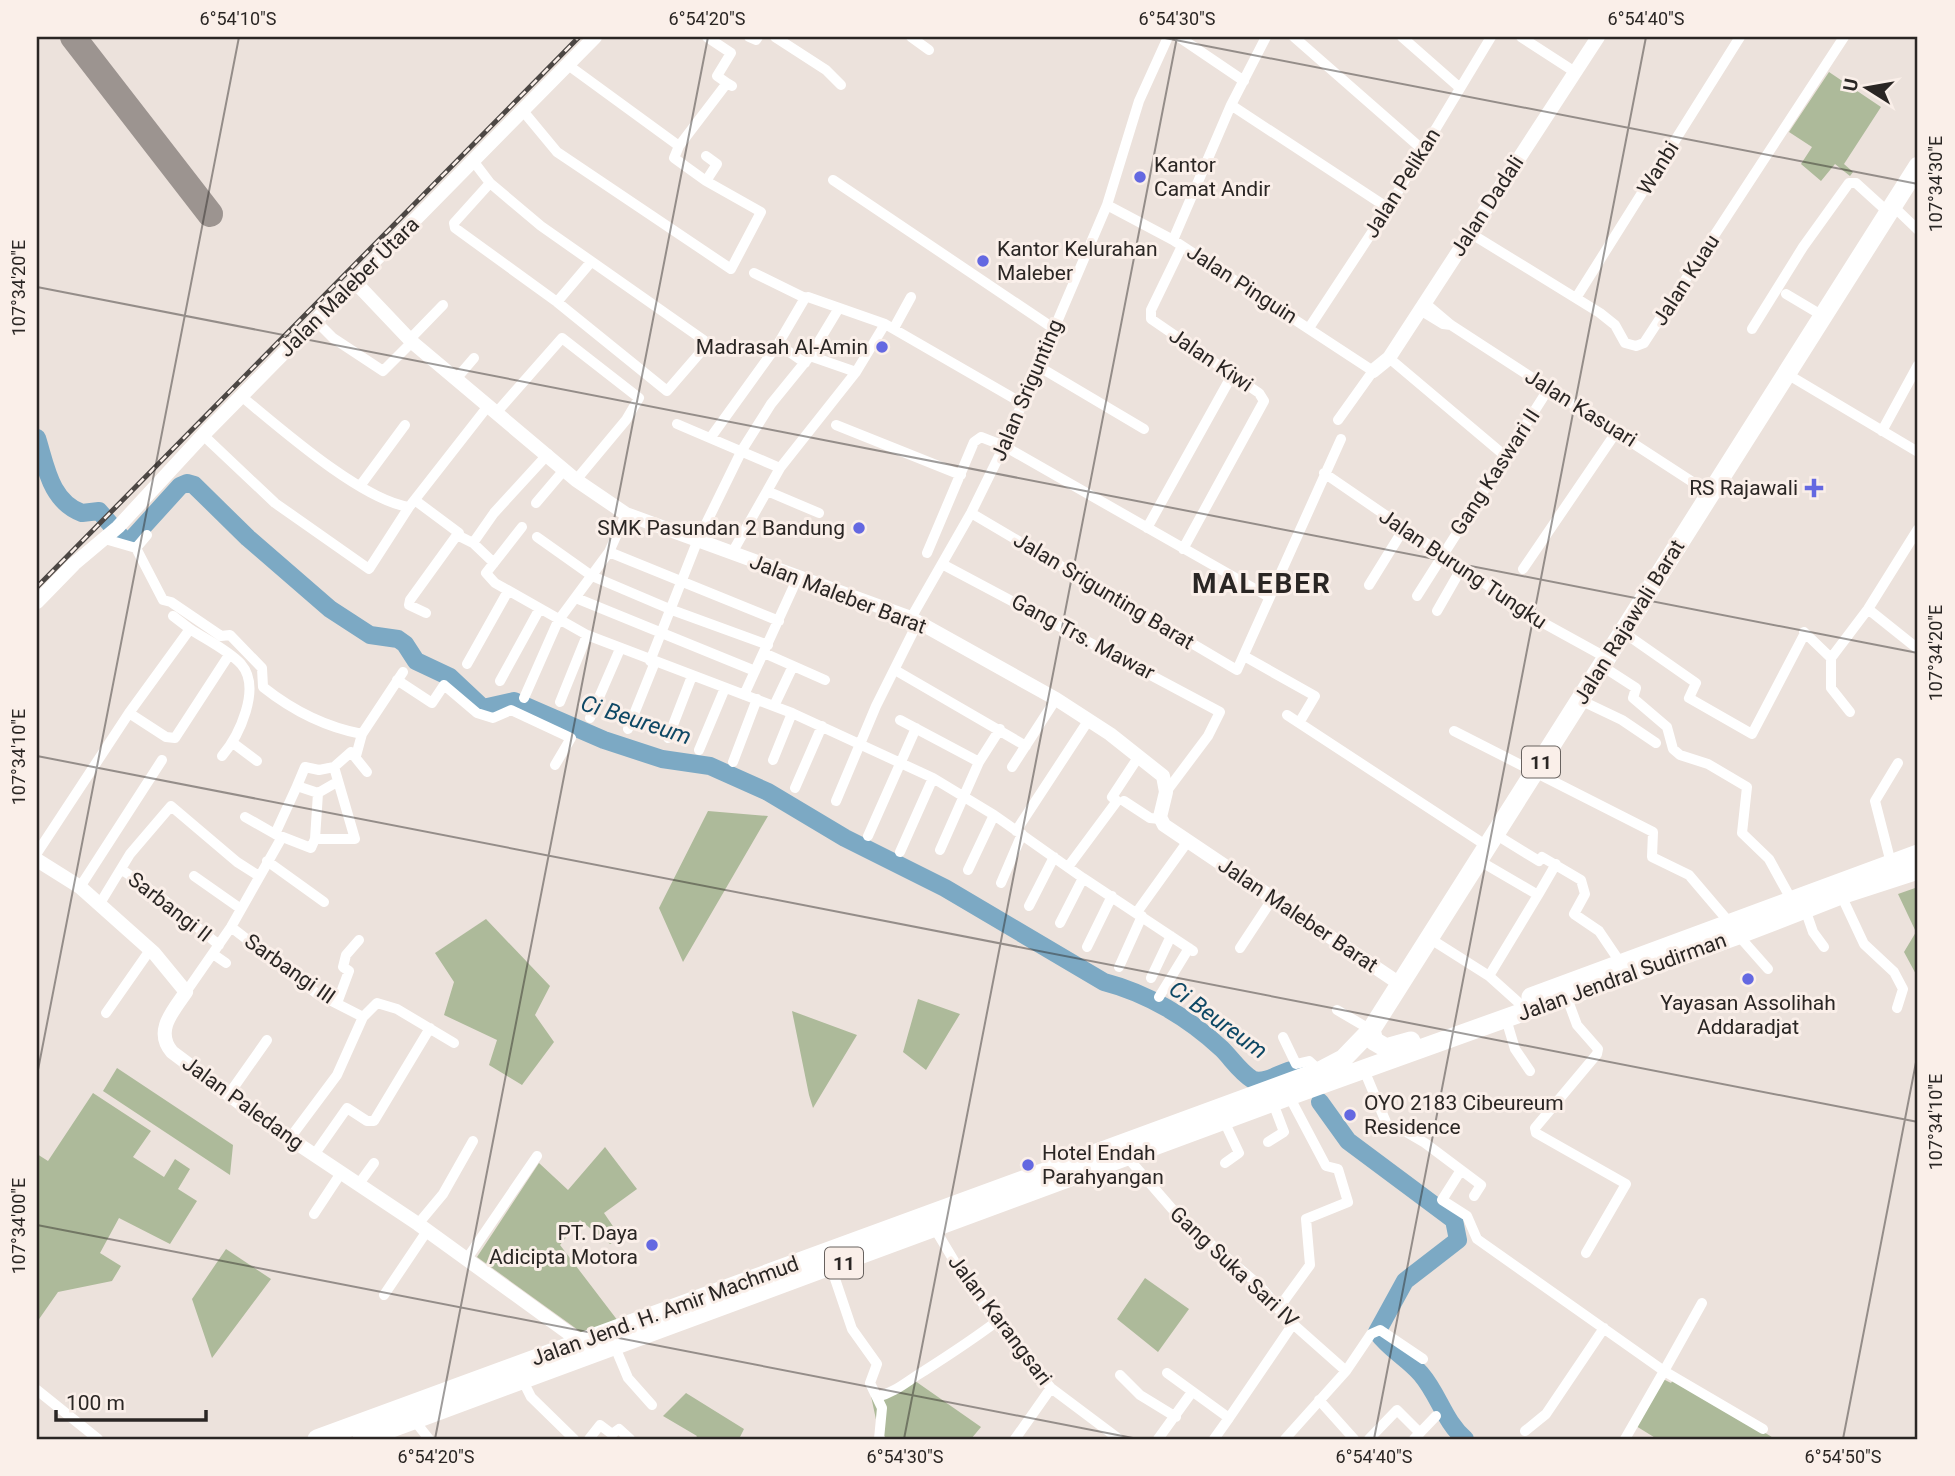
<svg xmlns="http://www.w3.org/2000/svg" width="1955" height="1476" font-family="Roboto,sans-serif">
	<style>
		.green { fill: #adba9a }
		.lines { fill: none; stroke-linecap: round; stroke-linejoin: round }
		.river { stroke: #7ca9c4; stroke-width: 18 }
		.taxiway { stroke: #9c9490; stroke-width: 26 }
		.street { stroke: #fff; stroke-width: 10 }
		.secondary { stroke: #fff; stroke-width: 14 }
		.highway { stroke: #fff; stroke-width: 19 }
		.rail-casing { stroke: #4c4744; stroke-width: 5 }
		.rail { stroke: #faefe9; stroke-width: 2.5; stroke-dasharray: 8; stroke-linecap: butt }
		.ticks { fill: none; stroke: #2a2624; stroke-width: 2; stroke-opacity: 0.45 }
		.poi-dot { fill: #6468e1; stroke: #faefe9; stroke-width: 2.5 }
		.labels { text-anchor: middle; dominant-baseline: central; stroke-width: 6; stroke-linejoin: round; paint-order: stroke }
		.shield { fill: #faefe9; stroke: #68625f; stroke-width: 2 }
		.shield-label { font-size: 19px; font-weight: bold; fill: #2a2624 }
		.poi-label { font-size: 21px; fill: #2a2624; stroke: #faefe9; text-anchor: start }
		.street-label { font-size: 21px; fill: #2a2624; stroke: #faefe9 }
		.water-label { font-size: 23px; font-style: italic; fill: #0e4865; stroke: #faefe9 }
		.district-label { font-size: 28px; font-weight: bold; letter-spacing: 2px; fill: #2a2624; stroke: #faefe9 }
		.neatline { fill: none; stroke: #2a2624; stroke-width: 2.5 }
		.ticks-label { font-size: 18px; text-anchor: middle; fill: #2a2624 }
	</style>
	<rect width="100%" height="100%" fill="#ece2dc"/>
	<path class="green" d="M1829 72 1881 107 1844 164 1853 172 1850 176 1835 164 1821 181 1801 164 1812 147 1789 132Z
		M708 811 768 816 683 962 659 908Z
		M1918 887V978L1904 952 1916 932 1898 894Z
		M486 919 550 986 535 1015 554 1042 522 1085 489 1065 497 1040 444 1015 454 982 435 953Z
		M918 999 960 1014 926 1070 903 1052Z
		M792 1011 857 1035 813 1108 809 1095Z
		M117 1068 233 1145 230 1175 103 1091Z
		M93 1093 151 1131 133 1157 164 1177 175 1159 190 1169 178 1189 197 1201 170 1244 119 1218 100 1253 121 1266 112 1281 58 1292 37 1322V1154L48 1161Z
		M605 1147 637 1189 604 1213 621 1238 610 1244 580 1220 560 1245 618 1321 585 1335 477 1257 539 1163 568 1190Z
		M226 1249 271 1279 212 1358 192 1299Z
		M1145 1278 1189 1309 1158 1352 1117 1319Z
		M908 1376 981 1427 971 1439H887L878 1429 871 1396 894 1392Z
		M1675 1377 1775 1439H1657L1636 1426 1663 1379 1671 1383Z
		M686 1393 744 1429 739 1439H695L697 1436 663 1416Z"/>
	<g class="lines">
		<path class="river" d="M37 438C46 466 50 501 82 513L99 511 123 539 131 540 180 486 187 483 194 485 248 538 330 609 370 635 398 639 405 644 416 661 450 677 483 708 514 701 604 740 662 759 710 766 768 792 845 838 945 888 1104 982C1147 993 1189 1018 1222 1049 1232 1059 1240 1072 1253 1080 1271 1085 1287 1064 1303 1071
			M1320 1102 1348 1141 1454 1220 1458 1240 1405 1281 1377 1332C1389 1349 1407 1358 1421 1374 1439 1395 1444 1421 1465 1439"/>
		<path class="taxiway" d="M73 37 210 214"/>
		<path class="street" d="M707 37 731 53 717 76 727 83
			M749 37 756 40 758 37
			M775 37 826 70 841 85
			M911 37 929 50
			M1179 37 1244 81
			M1294 37 1423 150
			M1402 37 1460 88
			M1521 37 1575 72
			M568 65 679 146 674 158 706 181
			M1231 105 1388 208
			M523 111 557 152 731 269 761 212 706 181 717 164 706 156
			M679 146 727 83 732 86
			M474 162 490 183 454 223 455 228 557 302 667 391 705 347V341L541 226 490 183
			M833 180 1053 328
			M1107 205 1173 240 1373 371 1338 420
			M1893 206 1918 230
			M1470 233 1600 313 1615 325 1625 343 1636 346 1644 343 1844 37
			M1173 240 1231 105 1266 37
			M1182 246 1151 310V319L1259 393 1264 401 1183 549
			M754 273 805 298 808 297 885 324 1020 402
			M1786 294 1823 316
			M1576 298 1740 37
			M557 302 591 262
			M1425 303 1451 325 1711 494
			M1420 310 1443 324 1451 325
			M316 321 333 338 383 371 412 342
			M894 328 911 297
			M1309 328 1388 208 1491 37
			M1752 329 1803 247 1849 183H1856L1889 213
			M410 339 443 305
			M778 344 805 298
			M810 356 856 372
			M1389 358 1504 455
			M1036 365 1144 429
			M1787 374 1918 452
			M456 379 474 358
			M241 396C280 428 361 500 409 507L488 406
			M496 413 562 338 639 398 626 420 576 480
			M677 424 780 468
			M836 425 961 475
			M1882 431 1918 365
			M203 435 275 503 369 569 409 507
			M711 437 778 344 805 363
			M1324 473 1538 620 1607 658
			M360 486 405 425
			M767 491 819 513
			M416 501 459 533
			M536 503 564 470
			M971 513 1237 670 1341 439
			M522 527 486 573 495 583 587 635 792 713 933 778 994 815 1083 878 1193 951
			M1147 528 1231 377
			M537 537 592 576 672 610 768 645
			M105 539 136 548 163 600 171 602 221 636 230 635 262 668 263 687C292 710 325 727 362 734
			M473 543 494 563
			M136 548 147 535
			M609 552 779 621
			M732 553 780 468 856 372 885 324
			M927 553 974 442 981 437 1004 446 1269 597
			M942 564 1220 712 1208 736 1166 792
			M1523 569 1617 431
			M1369 585 1403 530
			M1417 596 1549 388
			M576 598 755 671
			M1868 609 1918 649
			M1437 611 1461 569
			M426 613 409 605 410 600 457 535 473 543 494 513 548 454
			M173 616 190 629
			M911 618 971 513 1004 446 1107 205 1139 101 1168 37
			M1623 632 1696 683 1689 698 1752 734 1805 633
			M1804 632 1831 658V688L1850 712
			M764 653 825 680
			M1244 656 1315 696 1299 723
			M1831 658 1868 609 1918 529
			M650 661 697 542 742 450 771 404 810 356 839 308
			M467 664 508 591
			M1602 666 1636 688 1633 698 1667 727 1673 749 1680 755 1708 764 1747 787 1742 833 1769 859 1791 899
			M895 670 1026 746
			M397 680 432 703 444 685 477 713 493 718 511 710 571 738 555 765
			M500 681 539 610
			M744 695 798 577
			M524 698 558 621 609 552 626 514
			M1580 700 1622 720 1656 743
			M560 702 587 635
			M774 706 793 666
			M129 713 166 737 175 738 229 655
			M1287 715 1487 846
			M590 718 620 649
			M900 720 979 762
			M628 729 655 662
			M1454 731 1653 832 1652 857 1689 875 1729 922
			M668 738 692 676
			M233 743 257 761
			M699 750 725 688
			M356 756 362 734 403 672
			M773 760 792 713
			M733 762 757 699
			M334 767 319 770 305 767 297 786 318 793 337 782
			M1012 767 1056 699
			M795 788 822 726
			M836 801 876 706 918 622
			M1124 801 1150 818 1160 819
			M245 817 275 834 311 848 315 839H355L334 767 351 752 367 772
			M1016 831 1088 721
			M275 834 297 786
			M1495 834 1539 861 1542 857 1581 880 1585 894 1574 914 1599 931 1620 962
			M868 836 916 728
			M315 839 318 793
			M940 850 979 762 1000 729
			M900 852 933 778
			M37 853 129 713 190 629C205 639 228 650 241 664 262 688 239 736 222 756
			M1478 860 1538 895 1556 864
			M267 861 324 902
			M1891 863 1875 801 1898 763
			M1068 867 1117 801 1112 797 1139 756
			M121 869 163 899 219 945
			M968 870 994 815
			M194 876 241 909
			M1001 883 1022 834
			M80 887 162 760
			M1841 895 1864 944 1894 972 1903 989 1897 1008
			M99 905 130 854 171 806 237 862 259 876
			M1029 906 1054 857
			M1805 909 1813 932 1824 947
			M1137 912 1188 841
			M1060 923 1083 878
			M231 927 316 993 363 1017 377 1003 397 1009 454 1043
			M1738 935 1768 969
			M1429 938 1489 976 1518 1002
			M1087 947 1112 896
			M1240 948 1273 898
			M213 954 226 963
			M1119 967 1142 916
			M1489 976 1538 895
			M1151 978 1171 936
			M186 992 231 927 282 837
			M1159 997 1189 948
			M1567 998 1577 1025 1598 1049 1597 1054 1535 1128 1536 1133 1626 1184 1586 1253
			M337 1003 349 971 343 967 346 955 359 940
			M1337 1010 1371 1030
			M106 1013 150 950
			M1506 1019 1515 1049 1530 1071
			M1283 1037 1296 1064 1309 1061 1320 1071
			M1364 1070 1388 1127 1401 1129 1425 1143 1481 1185 1474 1196
			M229 1094 267 1040
			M1224 1121 1239 1153 1225 1163
			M290 1138 337 1075 363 1017
			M1268 1142 1284 1132 1273 1103
			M314 1155 347 1108 367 1121H374L430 1028
			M1128 1158 1180 1218 1259 1285 1293 1324 1346 1371
			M1461 1170 1442 1200 1467 1216 1477 1239 1664 1371 1625 1439
			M358 1185 374 1163
			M314 1214 341 1173
			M418 1224 443 1194 473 1141
			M932 1224 962 1274 996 1322 1051 1388 1119 1439
			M466 1260 537 1156
			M831 1267 852 1329 877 1364 870 1383 882 1408 879 1439
			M384 1295 427 1231
			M1702 1303 1664 1371 1763 1429
			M1278 1309 1310 1265 1306 1219 1348 1202 1338 1169 1326 1166 1289 1096
			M615 1347 628 1378 652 1405
			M1167 1373 1229 1418 1214 1439
			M1120 1375 1140 1395 1176 1417
			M523 1381 531 1397 574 1439
			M37 1390 98 1439
			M877 1397C896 1392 907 1381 924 1371 949 1355 972 1340 996 1322
			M1319 1400 1354 1439
			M1229 1418 1293 1324
			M414 1420 429 1439
			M1525 1431 1546 1414 1604 1328
			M589 1439 600 1425 612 1434 619 1429 630 1439
			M1015 1439 1051 1388
			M1158 1439 1192 1392
			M1285 1439 1346 1371 1371 1334 1380 1330 1423 1359
			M1369 1439 1397 1410 1420 1433
			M1414 1439 1436 1416"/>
		<path class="secondary" d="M355 282 412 342 576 480 626 514 911 618 1056 699 1110 734 1163 776 1166 792 1160 817 1164 825 1400 984
			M1373 371 1389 358 1598 37
			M37 602 74 564 118 527 203 435 595 37
			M37 860 80 887 154 953 186 992C173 1011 154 1031 172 1052L268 1124 418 1224 581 1342"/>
		<path class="highway" d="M1531 997 1918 854
			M1371 1030 1374 1041 1386 1048 1411 1041
			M317 1439 1320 1071 1343 1059 1371 1030 1918 166
			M362 1439 1289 1096 1738 935 1841 895 1918 870"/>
		<defs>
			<path id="rail" d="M37 587 579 37"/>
		</defs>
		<use href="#rail" class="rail-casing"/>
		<use href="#rail" class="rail"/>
	</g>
	<path class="ticks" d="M1160 37 1918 184M37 287 1918 653M37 756 1918 1122M37 1075 239 37M37 1225 1138 1439M435 1439 708 37M904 1439 1177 37M1374 1439 1646 37M1843 1439 1918 1052"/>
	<g class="poi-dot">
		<circle cx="1140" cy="177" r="7"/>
		<circle cx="983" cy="261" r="7"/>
		<circle cx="882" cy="347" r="7"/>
		<path d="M1810.5 477.5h7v7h7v7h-7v7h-7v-7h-7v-7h7z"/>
		<circle cx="859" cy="528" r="7"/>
		<circle cx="1748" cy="979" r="7"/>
		<circle cx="1350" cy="1115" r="7"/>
		<circle cx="1028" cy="1165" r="7"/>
		<circle cx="652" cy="1245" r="7"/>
	</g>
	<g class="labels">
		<g class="shield">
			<rect x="1522" y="746.5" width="38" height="31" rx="5"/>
			<rect x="825" y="1247.5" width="38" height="31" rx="5"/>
		</g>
		<g class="shield-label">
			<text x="1541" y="762">11</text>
			<text x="844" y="1263">11</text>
		</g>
		<g class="poi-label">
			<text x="1154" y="165">Kantor<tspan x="1154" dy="24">Camat Andir</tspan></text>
			<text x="997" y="249">Kantor Kelurahan<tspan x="997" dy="24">Maleber</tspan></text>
			<text x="868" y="347" text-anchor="end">Madrasah Al-Amin</text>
			<text x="1798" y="488" text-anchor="end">RS Rajawali</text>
			<text x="845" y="528" text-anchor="end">SMK Pasundan 2 Bandung</text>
			<text x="1748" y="1003" text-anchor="middle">Yayasan Assolihah<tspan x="1748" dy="24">Addaradjat</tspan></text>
			<text x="1364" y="1103">OYO 2183 Cibeureum<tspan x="1364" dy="24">Residence</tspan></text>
			<text x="1042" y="1153">Hotel Endah<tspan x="1042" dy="24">Parahyangan</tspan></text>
			<text x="638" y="1233" text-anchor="end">PT. Daya<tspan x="638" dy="24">Adicipta Motora</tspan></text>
		</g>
		<g class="street-label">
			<text transform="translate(1658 168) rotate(-58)">Wanbi</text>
			<text transform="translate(1402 183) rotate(-58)">Jalan Pelikan</text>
			<text transform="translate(1487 206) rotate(-57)">Jalan Dadali</text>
			<text transform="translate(1686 280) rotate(-57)">Jalan Kuau</text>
			<text transform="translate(1242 284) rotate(33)">Jalan Pinguin</text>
			<text transform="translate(349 287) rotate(-45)">Jalan Maleber Utara</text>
			<text transform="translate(1211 360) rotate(34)">Jalan Kiwi</text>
			<text transform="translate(1027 390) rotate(-67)">Jalan Srigunting</text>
			<text transform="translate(1581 408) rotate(32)">Jalan Kasuari</text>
			<text transform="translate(1495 472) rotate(-57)">Gang Kaswari II</text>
			<text transform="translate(1463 569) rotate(34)">Jalan Burung Tungku</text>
			<text transform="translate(1104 591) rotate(31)">Jalan Srigunting Barat</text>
			<text transform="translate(838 594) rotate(21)">Jalan Maleber Barat</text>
			<text transform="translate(1629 622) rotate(-58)">Jalan Rajawali Barat</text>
			<text transform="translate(1083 637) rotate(28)">Gang Trs. Mawar</text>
			<text transform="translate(170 907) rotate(38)">Sarbangi II</text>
			<text transform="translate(1298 915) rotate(34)">Jalan Maleber Barat</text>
			<text transform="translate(290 969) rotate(35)">Sarbangi III</text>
			<text transform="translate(1622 977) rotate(-20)">Jalan Jendral Sudirman</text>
			<text transform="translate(243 1103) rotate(36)">Jalan Paledang</text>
			<text transform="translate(1234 1267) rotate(43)">Gang Suka Sari IV</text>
			<text transform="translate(665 1311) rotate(-20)">Jalan Jend. H. Amir Machmud</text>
			<text transform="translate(1000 1320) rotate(53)">Jalan Karangsari</text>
		</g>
		<g class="water-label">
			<text transform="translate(636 720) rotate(18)">Ci Beureum</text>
			<text transform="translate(1218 1020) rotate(36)">Ci Beureum</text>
		</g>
		<g class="district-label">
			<text x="1262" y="583">MALEBER</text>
		</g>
	</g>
	<rect width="1955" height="1476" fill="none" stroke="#faefe9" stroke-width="77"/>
	<g transform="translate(1867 88) rotate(281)" stroke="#faefe9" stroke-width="5" paint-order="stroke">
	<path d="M0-5L12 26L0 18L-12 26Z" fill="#2a2624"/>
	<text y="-10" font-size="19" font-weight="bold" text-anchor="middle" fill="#2a2624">U</text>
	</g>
	<path d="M56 1410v10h150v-10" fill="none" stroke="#2a2624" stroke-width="3.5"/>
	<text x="66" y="1410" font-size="21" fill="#2a2624" stroke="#faefe9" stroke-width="5" paint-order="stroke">100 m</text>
	<rect x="38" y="38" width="1878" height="1400" class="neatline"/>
	<g class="ticks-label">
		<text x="238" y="25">6°54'10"S</text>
		<text x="707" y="25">6°54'20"S</text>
		<text x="1177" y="25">6°54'30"S</text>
		<text x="1646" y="25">6°54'40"S</text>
		<text transform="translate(1936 184) rotate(-90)" y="6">107°34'30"E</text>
		<text transform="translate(19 288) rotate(-90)" y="6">107°34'20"E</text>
		<text transform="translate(1936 653) rotate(-90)" y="6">107°34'20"E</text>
		<text transform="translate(19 757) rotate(-90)" y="6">107°34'10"E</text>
		<text transform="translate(1936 1122) rotate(-90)" y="6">107°34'10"E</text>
		<text transform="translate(19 1226) rotate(-90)" y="6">107°34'00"E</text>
		<text x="436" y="1463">6°54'20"S</text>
		<text x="905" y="1463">6°54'30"S</text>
		<text x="1374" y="1463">6°54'40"S</text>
		<text x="1843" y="1463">6°54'50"S</text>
	</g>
</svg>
